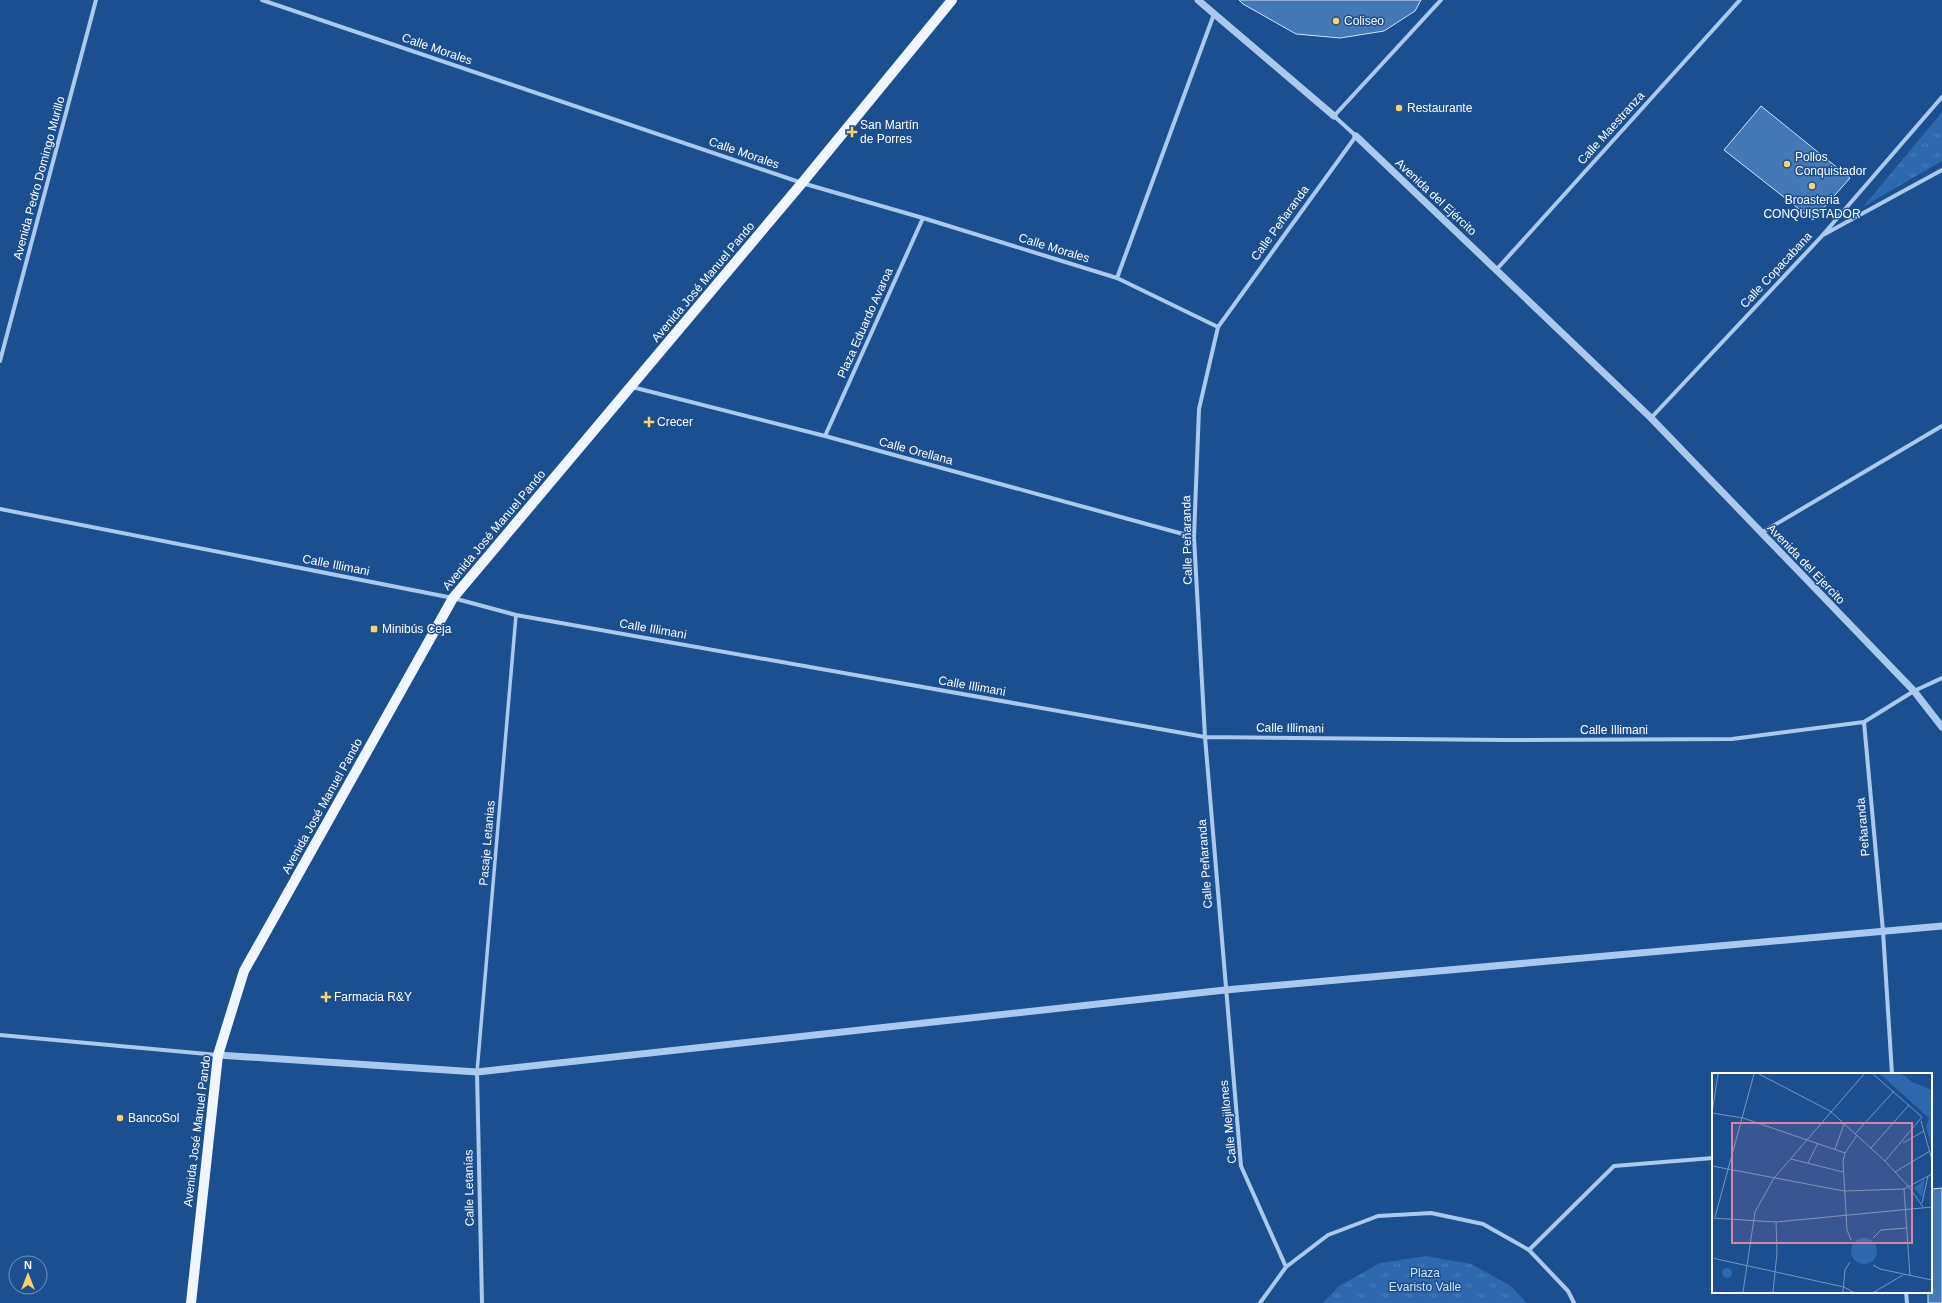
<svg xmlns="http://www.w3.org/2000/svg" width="1942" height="1303" font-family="Helvetica,sans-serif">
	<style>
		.grass { fill: url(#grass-tufts) }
		.building { fill: #4478b7; stroke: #cfe3fa }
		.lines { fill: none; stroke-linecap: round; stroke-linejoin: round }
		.pedestrian { stroke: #a9c9ee; stroke-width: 3.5 }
		.minor { stroke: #a9c9ee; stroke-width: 4 }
		.tertiary { stroke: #a9c9ee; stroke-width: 7 }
		.primary { stroke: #f0f6ff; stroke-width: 10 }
		.poi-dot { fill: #ffd166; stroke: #1b4f8f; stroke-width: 1.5 }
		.labels { text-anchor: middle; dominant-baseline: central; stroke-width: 3; stroke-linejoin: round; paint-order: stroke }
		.poi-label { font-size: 12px; fill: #fff; stroke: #1b4f8f; text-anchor: start }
		.street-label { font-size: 12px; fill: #fff; stroke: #1b4f8f }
		.park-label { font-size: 12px; fill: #cfe3fa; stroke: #1b4f8f }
		.inset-road { fill: none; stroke: #7695bc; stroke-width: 1 }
		.view { fill: #dd80a5; fill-opacity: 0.15; stroke: #dd80a5; stroke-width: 2 }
		.inset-edge { fill: none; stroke: #fff; stroke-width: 2 }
	</style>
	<defs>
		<pattern id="grass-tufts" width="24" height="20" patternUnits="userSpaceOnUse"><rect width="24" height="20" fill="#2e69ad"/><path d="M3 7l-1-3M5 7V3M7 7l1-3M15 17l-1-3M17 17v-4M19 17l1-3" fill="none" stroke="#4d80b9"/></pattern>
	</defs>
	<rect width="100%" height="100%" fill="#1b4f8f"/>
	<path class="grass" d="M1942 112V161L1863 207Z
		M1426 1256 1471 1264 1511 1286 1527 1303H1323L1339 1286 1380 1263Z"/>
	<path class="building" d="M1239 0H1421L1415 11 1384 31 1340 38 1296 34 1243 4Z
		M1761 106 1850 178 1813 220 1724 150Z
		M1942 1188V1303H1928V1292H1931V1189Z"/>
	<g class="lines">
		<path class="pedestrian" d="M477 1072 516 615"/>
		<path class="minor" d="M262 0 802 183 923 218 1117 278 1218 327
			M1823 235 1942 170
			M1497 269 1740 0
			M1117 278 1214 14
			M0 361 96 0
			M632 387 825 436 1194 537
			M1651 418 1821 237 1942 97
			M825 436 923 218
			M0 509 453 598 516 615 1205 737 1506 740 1732 739 1864 722 1914 691 1942 678
			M1761 533 1942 426
			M1864 722 1883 931 1892 1074
			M0 1035 218 1055
			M477 1072 482 1303
			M1529 1250 1614 1166 1713 1158
			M1286 1267 1241 1166 1205 737 1194 537 1199 409 1218 327 1356 136 1334 116 1441 0
			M1906 1292 1907 1303
			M1260 1303 1286 1267 1328 1235 1378 1216 1431 1213 1483 1224 1529 1250 1568 1291 1574 1303"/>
		<path class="tertiary" d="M1198 0 1334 116
			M1356 136 1651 418 1914 691 1942 727
			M218 1055 477 1072 1225 990 1942 926"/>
		<path class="primary" d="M191 1303 218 1055 244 971 453 598 802 183 952 0"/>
	</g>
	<g class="poi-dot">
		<circle cx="1336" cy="21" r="4"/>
		<circle cx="1399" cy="108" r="4"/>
		<path d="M850 126h4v4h4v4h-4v4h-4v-4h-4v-4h4z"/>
		<circle cx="1787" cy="164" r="4"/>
		<circle cx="1812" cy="186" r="4"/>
		<path d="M647 416h4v4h4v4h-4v4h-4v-4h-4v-4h4z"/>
		<rect x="370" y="625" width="8" height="8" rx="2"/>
		<path d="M324 991h4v4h4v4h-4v4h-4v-4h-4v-4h4z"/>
		<circle cx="120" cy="1118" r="4"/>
	</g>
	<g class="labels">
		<g class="poi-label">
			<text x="1344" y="21">Coliseo</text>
			<text x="1407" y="108">Restaurante</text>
			<text x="860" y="125">San Martín<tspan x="860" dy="14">de Porres</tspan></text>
			<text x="1795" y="157">Pollos<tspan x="1795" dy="14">Conquistador</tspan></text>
			<text x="1812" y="200" text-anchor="middle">Broasteria<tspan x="1812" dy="14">CONQUISTADOR</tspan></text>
			<text x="657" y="422">Crecer</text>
			<text x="382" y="629">Minibús Ceja</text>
			<text x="334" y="997">Farmacia R&amp;Y</text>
			<text x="128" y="1118">BancoSol</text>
		</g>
		<g class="street-label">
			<text transform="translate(437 49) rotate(19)">Calle Morales</text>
			<text transform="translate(1611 128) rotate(-48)">Calle Maestranza</text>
			<text transform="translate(744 153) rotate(19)">Calle Morales</text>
			<text transform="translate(39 178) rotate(-75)">Avenida Pedro Domingo Murillo</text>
			<text transform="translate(1436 197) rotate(43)">Avenida del Ejército</text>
			<text transform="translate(1280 223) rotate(-54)">Calle Peñaranda</text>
			<text transform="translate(1054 248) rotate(17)">Calle Morales</text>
			<text transform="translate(1776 270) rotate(-47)">Calle Copacabana</text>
			<text transform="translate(703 282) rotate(-50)">Avenida José Manuel Pando</text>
			<text transform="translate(865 323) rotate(-66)">Plaza Eduardo Avaroa</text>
			<text transform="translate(916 451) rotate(15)">Calle Orellana</text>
			<text transform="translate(494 530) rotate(-50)">Avenida José Manuel Pando</text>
			<text transform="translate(1187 540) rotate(-91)">Calle Peñaranda</text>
			<text transform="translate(1806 564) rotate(46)">Avenida del Ejercito</text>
			<text transform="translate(336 565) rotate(11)">Calle Illimani</text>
			<text transform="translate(653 629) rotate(10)">Calle Illimani</text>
			<text transform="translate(972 686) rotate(10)">Calle Illimani</text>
			<text transform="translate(1290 728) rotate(1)">Calle Illimani</text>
			<text x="1614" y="730">Calle Illimani</text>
			<text transform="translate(322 806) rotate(-61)">Avenida José Manuel Pando</text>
			<text transform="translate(1863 827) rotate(-95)">Peñaranda</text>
			<text transform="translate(487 843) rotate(-85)">Pasaje Letanias</text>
			<text transform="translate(1205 864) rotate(-94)">Calle Peñaranda</text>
			<text transform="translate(1228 1122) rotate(-96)">Calle Mejillones</text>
			<text transform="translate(197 1131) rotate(-83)">Avenida José Manuel Pando</text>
			<text transform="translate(469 1188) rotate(-91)">Calle Letanías</text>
		</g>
		<g class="park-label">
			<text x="1425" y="1273">Plaza<tspan x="1425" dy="14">Evaristo Valle</tspan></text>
		</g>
	</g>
	<g transform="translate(1712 1073)">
		<rect width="220" height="220" fill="#1b4f8f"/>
		<path d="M213 106 210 124 202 115ZM139 178a13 13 0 1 1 26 0a13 13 0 1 1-26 0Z" fill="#2e69ad"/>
		<path d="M168 1H190L200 9 220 17V76L214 54 217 45ZM10 200a5 5 0 1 1 10 0a5 5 0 1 1-10 0Z" fill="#2e69ad"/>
		<path class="inset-road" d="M47 1 118 38 173 88 197 114 211 134M161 1 210 44 173 88M0 40 31 45 133 80M0 40 6 1M209 48 220 87M143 61 182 18M191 70 212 58M159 75 197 32M123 76 132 51M79 86 131 99M96 90 106 70M0 93 132 118 192 116 220 101M183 99 218 78M192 116 198 203M210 130 216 103M3 144 42 1M0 145 64 149 220 134M161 165 169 157 195 155M139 167 135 157 131 88 133 80 145 62M0 185 132 214 141 219M161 192 168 196 220 207M31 219 43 139 62 105 152 1M61 219 65 180 64 149M131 219 133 197 138 189M162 219 191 202"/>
		<path class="view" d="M20 50H200V170H20Z"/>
		<rect width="220" height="220" class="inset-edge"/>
	</g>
	<g transform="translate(28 1275)"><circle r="19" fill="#1b4f8f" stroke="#7695bc"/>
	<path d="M0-3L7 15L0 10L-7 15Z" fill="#ffd166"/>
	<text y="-6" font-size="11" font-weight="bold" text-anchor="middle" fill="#ffffff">N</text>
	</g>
</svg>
